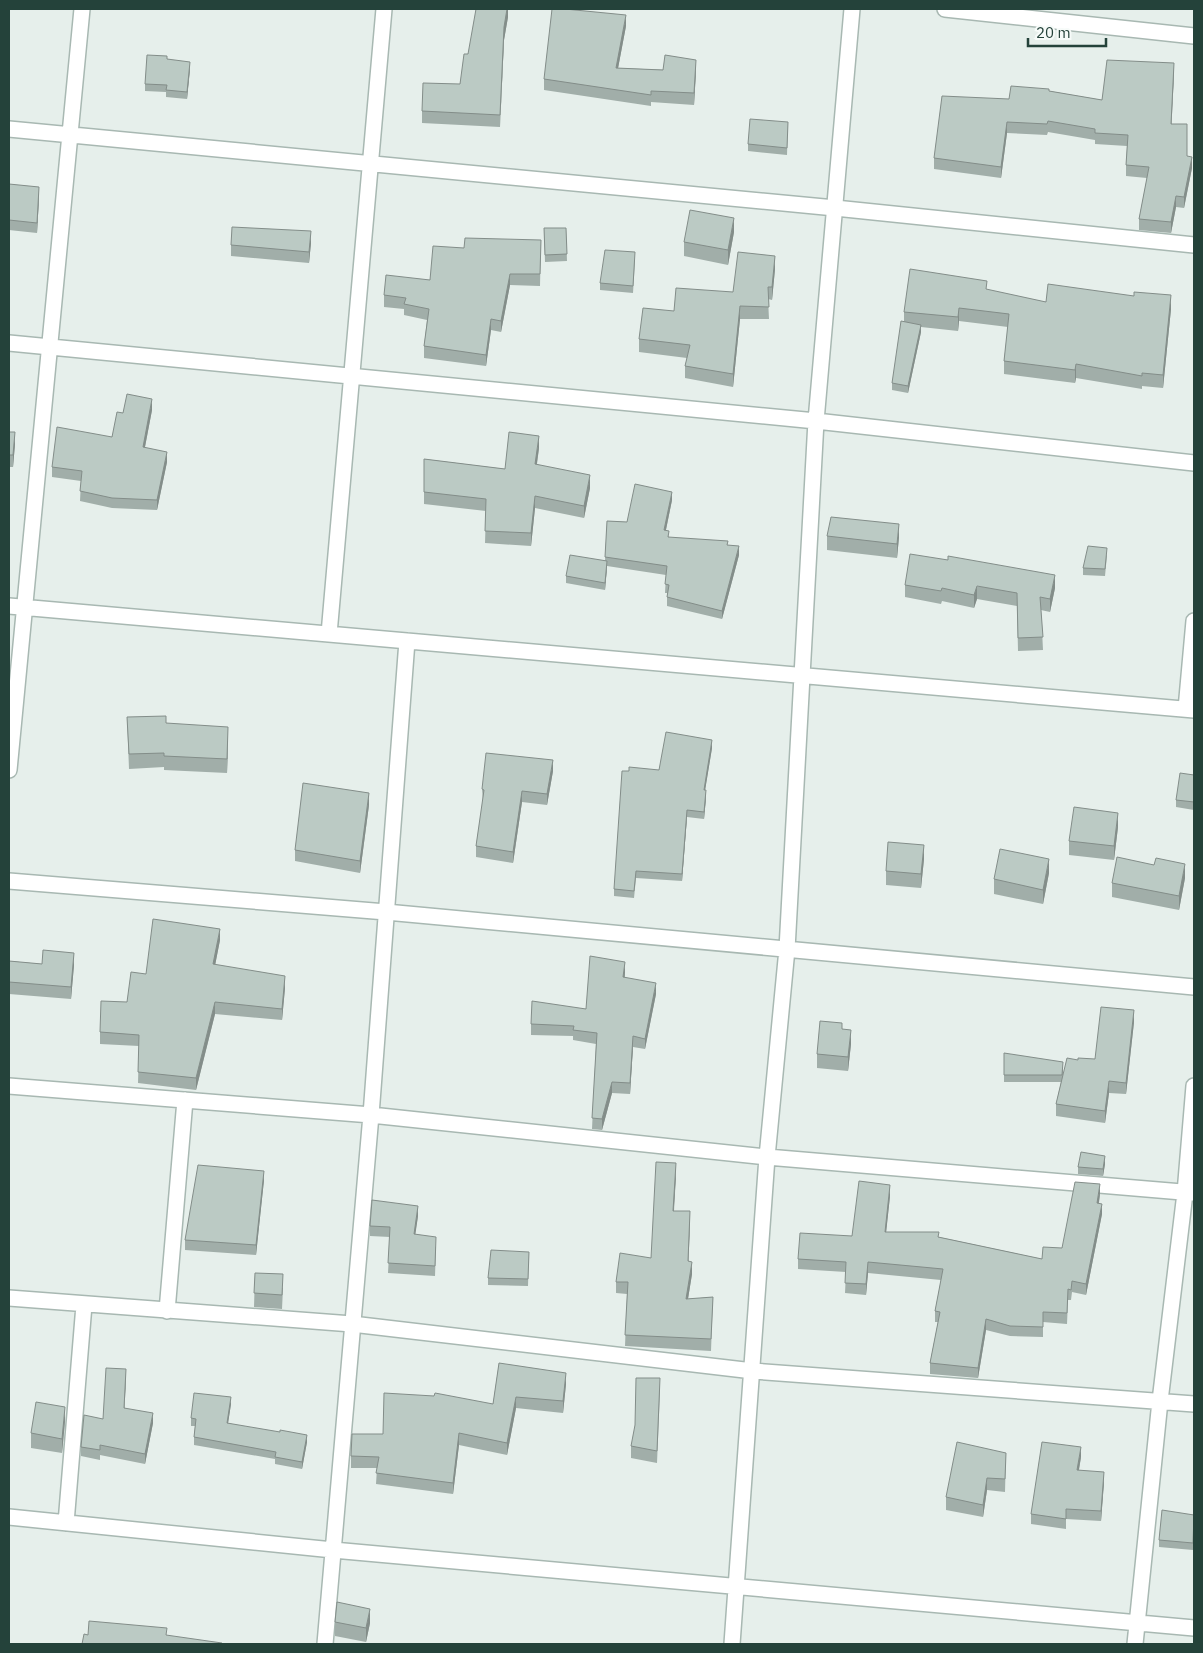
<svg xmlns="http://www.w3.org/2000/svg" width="1203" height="1653" font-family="'IBM Plex Sans',sans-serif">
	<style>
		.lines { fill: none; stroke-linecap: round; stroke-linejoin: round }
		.minor-casing { stroke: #a8b8b2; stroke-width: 18 }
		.minor { stroke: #fff; stroke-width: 15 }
		.wall { fill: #a1aea9 }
		.shaded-wall { fill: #838d89 }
		.building { fill: #bbcac4; stroke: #838d89 }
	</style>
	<rect width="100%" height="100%" fill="#e6efeb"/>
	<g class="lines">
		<defs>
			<path id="minor" d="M945 9 1194 36
				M9 129 835 208 1194 245
				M9 343 816 421 1194 463
				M9 606 1194 710
				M329 634 384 9
				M1186 709 1194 621
				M9 770 82 9
				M9 881 386 912 1194 987
				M9 1086 371 1115 767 1157 1194 1193
				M9 1298 352 1324 753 1371 1194 1404
				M167 1311 185 1100
				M9 1517 333 1550 1194 1628
				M66 1523 84 1305
				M325 1644 371 1115 407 641
				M732 1644 767 1157 787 949 816 421 852 9
				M1135 1644 1160 1401 1185 1193 1194 1086"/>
		</defs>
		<use href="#minor" class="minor-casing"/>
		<use href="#minor" class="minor"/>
	</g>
	<path class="wall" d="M508 9V17L504 40 500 127 422 123V111L460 84 468 54Z
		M626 26 618 68 696 71 694 105 651 102V106L544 90V79Z
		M167 59 190 69 187 99 166 97V92L145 91V84Z
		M1174 74 1171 124 1187 156 1192 168 1184 208 1176 207 1171 233 1139 230V219L1147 178 1126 176V165L1127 146 1095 144V140L1048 132 1047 135 1007 133 1001 178 934 169V158L1009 99 1049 91 1102 100Z
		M788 122 787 155 748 151V144Z
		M9 184 39 198 37 233 9 230Z
		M544 228H566L567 261 545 262Z
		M734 232 728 265 684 256V242Z
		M541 240 540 286 510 285 501 332 491 330 486 366 424 358V346L427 320 404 315V309L384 307V295L430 280 464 248Z
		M311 243 309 263 231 256V245Z
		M635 260 633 293 600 290V283Z
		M775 269 772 300 768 299 769 319H740L733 387 685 378V366L687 358 639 352V339L674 311 733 292Z
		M987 290 1046 302 1171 309 1163 388 1142 386V389L1076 378 1075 383 1004 374V361L1008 327 959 321 958 331 921 327V332L908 393 892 390V383L904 322V312Z
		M152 410 145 447 167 462 157 510 112 508 80 501 81 481 52 477V467L112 437 123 413Z
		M9 432 15 444 13 467H9Z
		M539 448 537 464 590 488 584 518 535 508 531 546 485 543 486 511 424 504V459L505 469Z
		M672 500 666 530 669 538 728 545 739 555 722 619 667 606V593H665L666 575 607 566 605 590 566 583V576L605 561 607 521 627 522Z
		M827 536 899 537 897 558 827 550Z
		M1107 555 1105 576 1083 575V568Z
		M905 585 1055 588 1050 612 1041 610 1043 650 1018 651 1017 606 977 599 974 608 942 601 941 604 905 597Z
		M127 717 166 723 228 741 227 773 164 770V767L129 769Z
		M712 748 705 790 706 798 704 819 687 817 682 881 636 878 634 898 614 896V889L659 770Z
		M553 771 547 805 522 802 513 863 476 857V846L483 801 482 789Z
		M1194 775V810L1176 807V800Z
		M369 805 360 873 295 861V850Z
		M1118 827 1114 860 1069 855V841Z
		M924 859 921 888 886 885V871Z
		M1154 865 1185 878 1179 910 1112 897V883Z
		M1049 873 1043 904 994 894V879Z
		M220 940 215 965 285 988 282 1020 215 1014 196 1090 138 1083 139 1046 100 1044V1032L127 1002 146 974Z
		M9 961 42 964 74 965 71 999 9 994Z
		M625 973V977L656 994 645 1049 633 1047 630 1094 612 1093 602 1130 592 1129 596 1044 573 1040V1036L531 1035V1024L586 1009Z
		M1134 1022 1126 1094 1109 1093 1105 1123 1056 1116V1104L1061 1082H1004V1053L1063 1070V1076L1078 1060 1095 1059Z
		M842 1029 851 1044 848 1071 817 1068V1054Z
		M1105 1164 1103 1176 1078 1174V1167Z
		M676 1175 674 1211 690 1223 688 1261 692 1274 688 1299 713 1297 711 1351 625 1346 627 1294 616 1293V1282L651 1258Z
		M264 1180 256 1255 185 1250V1240Z
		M1100 1194 1099 1203 1102 1214 1086 1295 1072 1292 1071 1300H1068L1067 1324 1043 1322V1337L1010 1336 986 1330 978 1378 930 1374V1363L938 1322H935V1311L941 1280 868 1273 866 1295 845 1293 846 1272 798 1269V1259L852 1236 890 1196 886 1232 939 1237 1042 1259 1062 1248Z
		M418 1216 415 1234 436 1247 435 1276 388 1273 390 1237 370 1236V1226Z
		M529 1252 528 1286 488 1285V1278Z
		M255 1273 283 1288 282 1309 254 1307Z
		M499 1363 566 1384 563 1413 516 1408 507 1455 459 1445 453 1494 376 1484 377 1468H351V1456L383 1434 493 1404Z
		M126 1379 124 1408 153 1423 145 1464 100 1455V1460L81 1456V1447L103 1419Z
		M660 1390 657 1463 631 1458V1446Z
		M231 1404 228 1423 307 1442 302 1469 275 1464V1459L194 1445V1437L195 1426H191V1418Z
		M65 1421 62 1453 31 1448V1433Z
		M1006 1453 1005 1492 987 1490 983 1517 946 1510V1497Z
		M1081 1457 1079 1470 1104 1482 1101 1521 1066 1519V1529L1031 1524V1514Z
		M1194 1515 1193 1550 1159 1547V1540Z
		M335 1622 370 1623 366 1642 335 1636Z"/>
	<path class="shaded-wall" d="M507 9H508V17L504 40 500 127 504 27Z
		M626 15V26L616 79V68Z
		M696 60V71L694 105V93Z
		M190 62V69L187 99V92Z
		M1174 63V74L1171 135V124Z
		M1007 122V133L1001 178V167Z
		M1192 157V168L1184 208V197Z
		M39 187V198L37 233V223Z
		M1176 196V207L1171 233V222Z
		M734 218V232L728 265V250Z
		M311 231V243L309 263V252Z
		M775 256V269L772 300V287Z
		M510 274V285L501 332V321Z
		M1171 295V309L1163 388V375Z
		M740 306V319L733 387V374Z
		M959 308V321L958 331V317Z
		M491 319V330L486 366V355Z
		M921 325V332L908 393V386Z
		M1076 364V378L1075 383V370Z
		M152 399V410L143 457V447Z
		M15 432V444L13 467V455Z
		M539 436V448L535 476V464Z
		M167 452V462L157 510V500Z
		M590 475V488L584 518V506Z
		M672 492V500L664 539V530Z
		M535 496V508L531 546V533Z
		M899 524V537L897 558V544Z
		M739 546V555L722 619V611Z
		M607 561V568L605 590V583Z
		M1055 575V588L1050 612V599Z
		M977 586V599L974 608V595Z
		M228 727V741L227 773V759Z
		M712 740V748L704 797V790Z
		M553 760V771L547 805V794Z
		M706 790V798L704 819V812Z
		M522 791V802L513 863V852Z
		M369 793V805L360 873V861Z
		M687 810V817L682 881V874Z
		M1118 813V827L1114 860V846Z
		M924 845V859L921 888V874Z
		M1049 859V873L1043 904V890Z
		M1185 864V878L1179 910V896Z
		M220 929V940L213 976V964Z
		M74 953V965L71 999V987Z
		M625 962V973L623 987V977Z
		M285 976V988L282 1020V1009Z
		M656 983V994L645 1049V1039Z
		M215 1002V1014L196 1090V1078Z
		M1134 1010V1022L1126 1094V1083Z
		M851 1030V1044L848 1071V1057Z
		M633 1036V1047L630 1094V1083Z
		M1109 1081V1093L1105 1123V1111Z
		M612 1082V1093L602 1130V1119Z
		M1105 1156V1164L1103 1176V1169Z
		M676 1163V1175L673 1222V1211Z
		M264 1171V1180L256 1255V1245Z
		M1100 1184V1194L1097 1214V1203Z
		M890 1185V1196L885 1243V1232Z
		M1102 1204V1214L1086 1295V1284Z
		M418 1206V1216L414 1244V1234Z
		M690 1211V1223L688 1273V1261Z
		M692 1262V1274L686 1311V1299Z
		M868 1262V1273L866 1295V1284Z
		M986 1319V1330L978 1378V1368Z
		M126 1369V1379L124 1418V1408Z
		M566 1373V1384L563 1413V1401Z
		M231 1397V1404L227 1430V1423Z
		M516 1397V1408L507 1455V1443Z
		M65 1407V1421L62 1453V1439Z
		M153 1413V1423L145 1464V1454Z
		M459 1433V1445L453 1494V1483Z
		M307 1435V1442L302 1469V1462Z
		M1081 1447V1457L1077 1480V1470Z
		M1104 1472V1482L1101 1521V1511Z
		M987 1478V1490L983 1517V1505Z
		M370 1609V1623L366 1642V1628Z"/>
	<path class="building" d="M476 9H507L504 27 500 115 422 111 423 83 460 84 464 54H468Z
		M552 9H565L626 15 616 68 663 70 665 55 696 60 694 93 651 91V95L544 79Z
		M147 55 167 56V59L190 62 187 92 166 90 167 85 145 84Z
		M1107 60 1174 63 1171 124H1187V156L1192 157 1184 197 1176 196 1171 222 1139 219 1149 167 1126 165 1128 135 1095 133V129L1048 121 1047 124 1007 122 1001 167 934 158 942 96 1009 99 1011 86 1049 89V91L1102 100Z
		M750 119 788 122 787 148 748 144Z
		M9 184 39 187 37 223 9 220Z
		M690 210 734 218 728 250 684 242Z
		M232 227 311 231 309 252 231 245Z
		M544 228H566L567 254 545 255Z
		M465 238 541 240 540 274H510L501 321 491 319 486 355 424 346 429 309 404 304 406 298 384 295 386 275 430 280 433 246 464 248Z
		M605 250 635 252 633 286 600 283Z
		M738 252 775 256 772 287H768L769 307 740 306 733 374 685 366 690 345 639 339 643 308 674 311 676 288 733 292Z
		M910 269 987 281 986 289 1046 302 1048 284 1134 296V292L1171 295 1163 375 1142 373V376L1076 364 1075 370 1004 361 1009 314 959 308 958 317 904 312Z
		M901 321 921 325 908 386 892 383Z
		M127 394 152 399 143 447 167 452 157 500 112 498 80 491 82 471 52 467 57 427 112 437 117 412 123 413Z
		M9 432H15L13 455H9Z
		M509 432 539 436 535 464 590 475 584 506 535 496 531 533 485 531 486 499 424 492V459L505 469Z
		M635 484 672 492 664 530 669 531 668 537 728 541 727 545 739 546 722 611 667 597 669 585 665 584 667 566 605 557 607 521 627 522Z
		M831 517 899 524 897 544 827 536Z
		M1088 546 1107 548 1105 569 1083 568Z
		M910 554 948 560V556L1055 575 1050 599 1040 597 1043 637 1018 638 1017 593 977 586 974 595 942 588 941 591 905 585Z
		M570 555 607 561 605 583 566 576Z
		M166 716V723L228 727 227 759 164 756V753L129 754 127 717Z
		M666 732 712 740 704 790H706L704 812 687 810 682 874 636 871 634 891 614 889 622 771H629V767L659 770Z
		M486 753 553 760 547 794 522 791 513 852 476 846 484 790 482 789Z
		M1180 773 1194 775V802L1176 800Z
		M303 783 369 793 360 861 295 850Z
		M1074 807 1118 813 1114 846 1069 841Z
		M888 842 924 845 921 874 886 871Z
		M1000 849 1049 859 1043 890 994 879Z
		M1117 857 1154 865 1156 858 1185 864 1179 896 1112 883Z
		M153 919 220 929 213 964 285 976 282 1009 215 1002 196 1078 138 1072 139 1035 100 1032 101 1001 127 1002 131 972 146 974Z
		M43 950 74 953 71 987 9 982V961L42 964Z
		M590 956 625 962 623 977 656 983 645 1039 633 1036 630 1083 612 1082 602 1119 592 1118 597 1033 573 1030 574 1026 531 1024 532 1001 586 1009Z
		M1101 1007 1134 1010 1126 1083 1109 1081 1105 1111 1056 1104 1067 1058 1078 1060V1058L1095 1059Z
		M820 1021 842 1023V1029L851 1030 848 1057 817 1054Z
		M1004 1053 1063 1062 1062 1075H1004Z
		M1081 1152 1105 1156 1103 1169 1078 1167Z
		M656 1162 676 1163 673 1211H690L688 1261 692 1262 686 1299 713 1297 711 1339 625 1335 628 1282H616L620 1253 651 1258Z
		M198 1165 264 1171 256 1245 185 1240Z
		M859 1181 890 1185 885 1232H939L938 1237 1042 1259 1043 1247 1062 1248 1075 1182 1100 1184 1097 1203 1102 1204 1086 1284 1072 1281 1071 1290 1068 1289 1067 1313 1043 1312V1327L1010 1326 986 1319 978 1368 930 1363 940 1312 935 1311 943 1269 868 1262 866 1284 845 1283 846 1262 798 1259 800 1233 852 1236Z
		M372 1200 418 1206 414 1234 436 1237 435 1266 388 1263 390 1227 370 1226Z
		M491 1250 529 1252 528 1279 488 1278Z
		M255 1273 283 1274 282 1295 254 1293Z
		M499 1363 566 1373 563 1401 516 1397 507 1443 459 1433 453 1483 376 1473 379 1457 351 1456 352 1434H383L384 1393 434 1396 435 1393 493 1404Z
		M106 1368 126 1369 124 1408 153 1413 145 1454 100 1445V1450L81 1447 84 1415 103 1419Z
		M636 1378H660L657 1451 631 1446 635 1425Z
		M194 1393 231 1397 227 1423 280 1432V1430L307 1435 302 1462 275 1457 276 1452 194 1437 196 1419 191 1418Z
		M36 1402 65 1407 62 1439 31 1433Z
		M957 1442 1006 1453 1005 1479 987 1478 983 1505 946 1497Z
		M1042 1442 1081 1447 1077 1470 1104 1472 1101 1511 1066 1509V1519L1031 1514Z
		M1162 1510 1194 1515 1193 1543 1159 1540Z
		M337 1602 370 1609 366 1628 335 1622Z
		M89 1621 167 1628 166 1635 222 1643V1644H82L84 1634 88 1635Z"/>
	<rect width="1203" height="1653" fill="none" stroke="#24423a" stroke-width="20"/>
	<path d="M1028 38v8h78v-8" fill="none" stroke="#24423a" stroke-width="2.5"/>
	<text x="1036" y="38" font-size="15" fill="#24423a" stroke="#f7fbf9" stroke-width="4" paint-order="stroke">20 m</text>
</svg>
